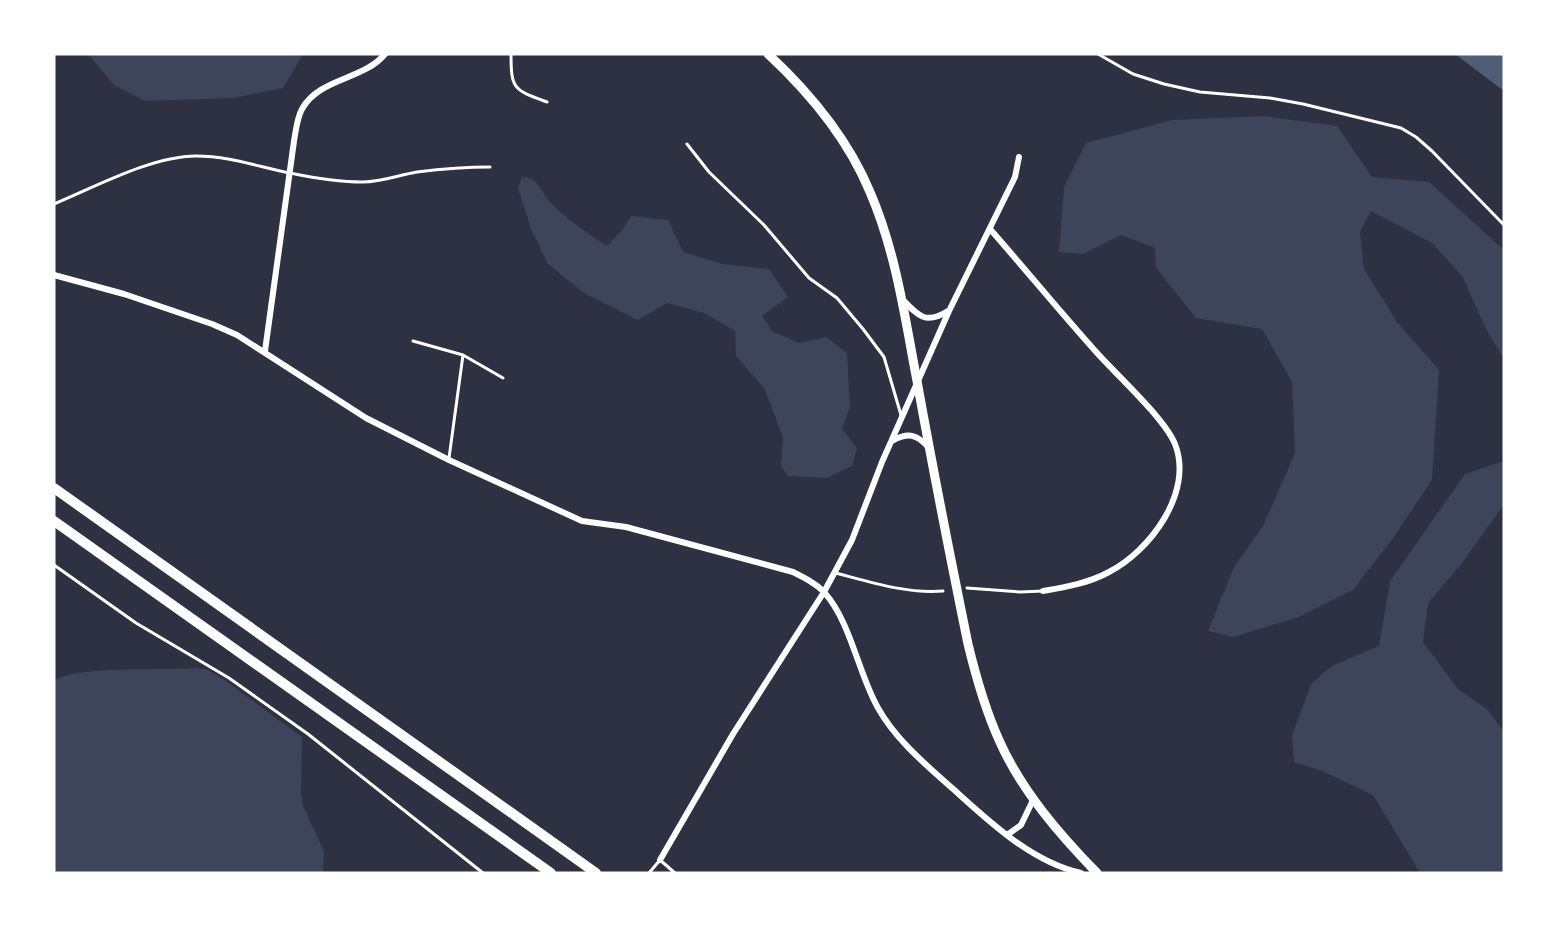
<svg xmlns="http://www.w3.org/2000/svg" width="1558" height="927" font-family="Roboto,sans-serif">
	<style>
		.green { fill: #3c4559 }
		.water { fill: #4f5d75 }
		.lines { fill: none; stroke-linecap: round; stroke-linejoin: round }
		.service { stroke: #fff; stroke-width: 3 }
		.minor { stroke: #fff; stroke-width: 6 }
		.secondary { stroke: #fff; stroke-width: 9 }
		.trunk { stroke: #fff; stroke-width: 10 }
	</style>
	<rect width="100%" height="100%" fill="#2d3142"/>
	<path class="green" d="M88 54H303L283 88 233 98 145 101 114 85Z
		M1262 116 1337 126 1372 177 1429 182 1504 250V359L1487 331 1462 276 1432 243 1371 211 1360 232 1364 269 1397 322 1439 370 1432 480 1393 538 1353 590 1299 617 1233 637 1208 631 1234 567 1263 526 1295 453 1292 382 1262 329 1196 318 1156 268 1155 248 1121 235 1083 254 1059 252 1064 187 1086 143 1172 120Z
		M522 177C537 176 541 191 549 201 566 219 587 233 607 246L622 230 631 216 668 220 683 252 722 264 769 269 788 297 762 316 772 331 799 343 826 337 847 353 850 407 842 429 857 448 852 466 827 478 788 476 781 466 783 437 764 388 736 356 735 331 704 313 667 303 638 320 584 293 548 264 531 229 518 188Z
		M1504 461V504L1463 562 1428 603 1423 642 1458 689 1488 710 1504 732V873H1420L1373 795 1322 771 1294 762 1292 736 1311 684 1332 666 1379 646 1390 581 1465 474Z
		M196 668 208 670 226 681 302 737 301 795 303 806 324 851 323 873H54V681C76 665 165 671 196 668Z"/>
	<path class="water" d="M1455 54H1504V91Z"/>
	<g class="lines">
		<path class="service" d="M511 54C511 90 514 90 547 102
			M1098 54 1133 74 1164 84 1200 92 1270 98 1303 104 1401 128 1416 137 1432 151 1504 225
			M687 144 709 172 764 225 809 278 837 298 863 329 884 357 901 415
			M54 204C95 187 152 156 196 156 229 156 259 167 290 173 314 178 339 182 363 182 382 182 399 175 417 172 441 169 465 167 490 167
			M413 341 463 355
			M449 458 463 355 503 378
			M54 565 136 623 229 678 308 734 483 873
			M836 573C870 582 907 594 943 591
			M967 588 1020 592 1043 591
			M649 873 660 860 675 873"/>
		<path class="minor" d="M990 229C1026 270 1061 313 1098 354 1118 376 1164 418 1175 444 1194 492 1150 551 1109 572 1089 583 1066 587 1043 591
			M54 275 124 294 212 324 237 335 366 418 449 460 582 521 626 527 793 572C805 578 815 583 824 592 851 622 858 673 878 708 896 740 925 764 952 788 989 821 1031 862 1081 873
			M902 299C918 316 926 325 948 311
			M265 351 294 141C296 130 297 118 302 109 319 78 364 80 385 54
			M892 441C908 432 917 434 929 448
			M1007 835 1021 825 1034 798
			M660 860 733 734 824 592 852 540 882 462 949 311 1015 177 1019 157"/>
		<path class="secondary" d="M768 54C810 93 848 139 870 192 896 252 905 318 917 381 933 469 950 556 968 644 976 677 985 709 999 740 1021 790 1059 834 1097 873"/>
		<path class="trunk" d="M54 488 596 873
			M54 521 551 873"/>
	</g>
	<rect width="1558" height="927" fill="none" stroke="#ffffff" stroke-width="111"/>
</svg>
